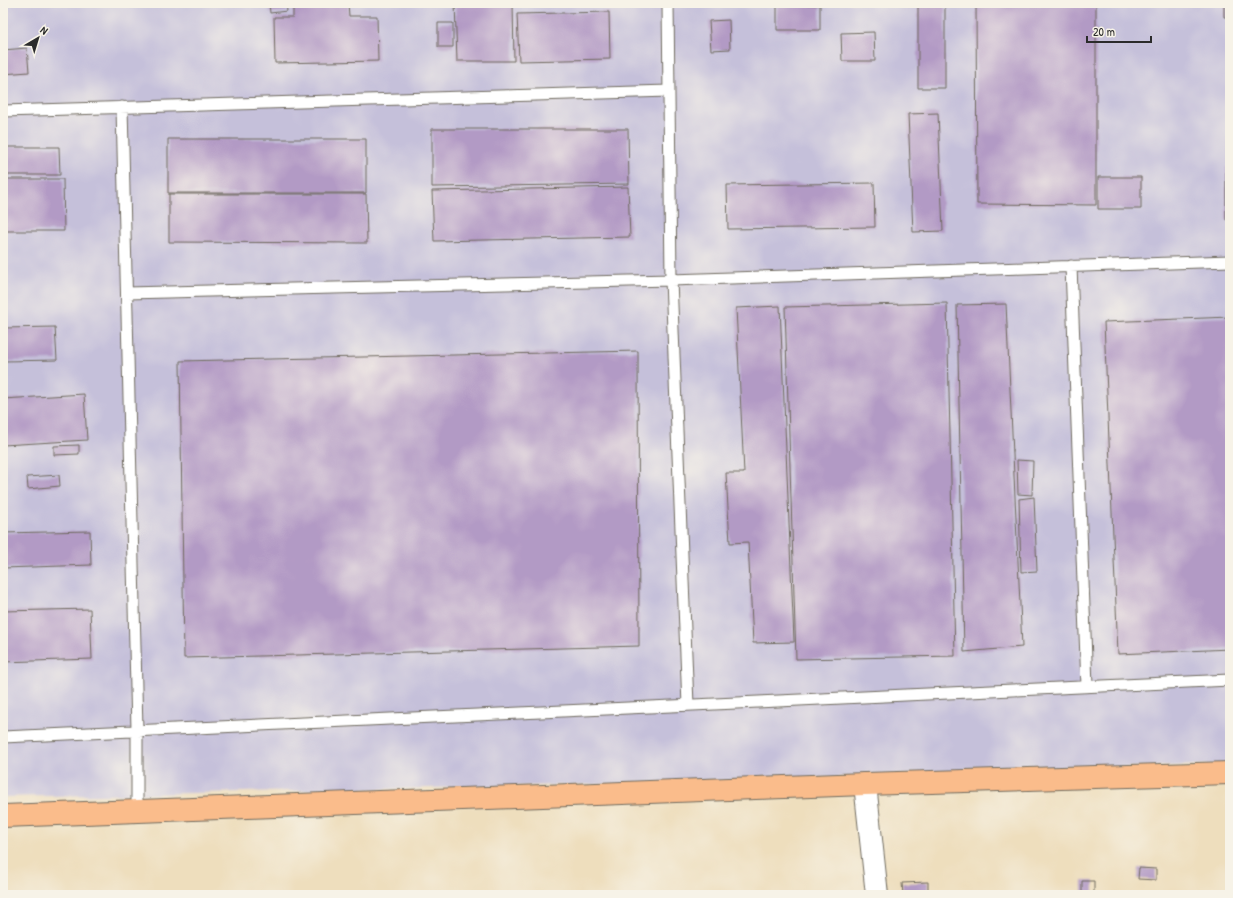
<svg xmlns="http://www.w3.org/2000/svg" width="1233" height="898" font-family="'Patrick Hand',sans-serif">
	<style>
		.industrial { fill: #c5c0da }
		.building { fill: #b29ac5 }
		.lines { fill: none; stroke-linecap: round; stroke-linejoin: round }
		.service-casing { stroke: #6f6a5e; stroke-width: 13 }
		.minor-casing { stroke: #6f6a5e; stroke-width: 24 }
		.primary-casing { stroke: #6f6a5e; stroke-width: 24 }
		.service { stroke: #fff; stroke-width: 11 }
		.minor { stroke: #fff; stroke-width: 22 }
		.primary { stroke: #fabc8b; stroke-width: 22 }
	</style>
	<rect width="100%" height="100%" fill="#f7f3e8"/>
	<filter id="ink" filterUnits="userSpaceOnUse"><feTurbulence type="fractalNoise" baseFrequency=".025" numOctaves="2"/><feDisplacementMap in="SourceGraphic" scale="8" xChannelSelector="R" yChannelSelector="G"/><feConvolveMatrix kernelMatrix="1 2 1 2 8 2 1 2 1" color-interpolation-filters="sRGB"/></filter>
	<filter id="wash" filterUnits="userSpaceOnUse"><feTurbulence type="fractalNoise" baseFrequency=".012" numOctaves="4" result="noise"/><feDisplacementMap in="SourceGraphic" scale="16" xChannelSelector="R" yChannelSelector="G"/><feGaussianBlur stdDeviation="0.9" result="paint"/><feColorMatrix in="noise" values="0 0 0 0 0 0 0 0 0 0 0 0 0 0 0 0 0 1.4 0 .05"/><feComposite in="paint" operator="in"/></filter>
	<g filter="url(#wash)">
		<rect width="100%" height="100%" fill="#eedebd"/>
		<path class="industrial" d="M3 3H1230V764L663 783 3 797Z"/>
		<g id="blocks">
			<path class="building" d="M269 3H286L287 11 270 13Z
				M293 3H348L349 16H377L378 61 275 63 274 17H293Z
				M455 3H513L514 61H457Z
				M918 3H945V88H918Z
				M976 3H1096V205L977 204Z
				M1224 3H1230V17H1224Z
				M777 4 820 5V30H777Z
				M609 12 610 59 519 61 517 14Z
				M729 20 730 49 711 50 709 21Z
				M438 23H453V47H438Z
				M874 32 875 61H842L841 33Z
				M27 48 29 72 3 74V50Z
				M938 113 943 231 913 232 908 114Z
				M1228 115H1230V164H1228Z
				M432 129H628L629 184 432 187Z
				M168 139H366V193H168Z
				M3 147H59L60 175H3Z
				M1226 167H1230V220H1226Z
				M1098 177H1141V209H1098Z
				M3 179H63L64 231H3Z
				M874 183 875 227 728 229 727 185Z
				M628 187 630 237 434 241 432 191Z
				M169 194H366L367 243 169 242Z
				M947 303 955 656 796 659 785 307Z
				M1006 304 1022 647 964 652 957 305Z
				M780 306 794 642 753 643 748 542 730 543 726 473H744L736 308Z
				M1230 317V649L1118 654 1104 322Z
				M55 327 57 360 5 361 4 328Z
				M638 351 639 646 184 658 180 361Z
				M84 394 87 440 3 445V399Z
				M79 445V454L54 455V446Z
				M1017 460 1033 461 1032 495 1018 494Z
				M59 475 60 486 28 489 27 477Z
				M1034 497 1037 571 1021 572 1019 499Z
				M90 531 91 565 3 568V533Z
				M90 609 92 659 3 662V611Z
				M1139 868 1156 869V880L1138 879Z
				M1082 881H1094V895H1082Z
				M928 882V895H903L902 883Z"/>
		</g>
	</g>
	<g filter="url(#ink)">
		<use href="#blocks" fill-opacity="0" stroke="#6f6a5e" stroke-width="1"/>
		<g class="lines">
			<defs>
				<path id="service" d="M668 3 671 280 688 705
					M122 107 137 730V810
					M3 111 669 91
					M1071 266 1087 686
					M127 293 671 280 1230 261
					M3 737 1230 680"/>
				<path id="minor" d="M865 784 877 895"/>
				<path id="primary" d="M3 816 865 784 1230 773"/>
			</defs>
			<use href="#service" class="service-casing"/>
			<use href="#minor" class="minor-casing"/>
			<use href="#primary" class="primary-casing"/>
			<use href="#service" class="service"/>
			<use href="#minor" class="minor"/>
			<use href="#primary" class="primary"/>
		</g>
	</g>
	<rect width="1233" height="898" fill="none" stroke="#f7f3e8" stroke-width="16"/>
	<g transform="translate(38 38) rotate(38)" stroke="#f7f3e8" stroke-width="3" paint-order="stroke">
	<path d="M0-3L7 15L0 10L-7 15Z" fill="#2b2b2b"/>
	<text y="-6" font-size="11" font-weight="bold" text-anchor="middle" fill="#2b2b2b">N</text>
	</g>
	<path d="M1087 36v6h64v-6" fill="none" stroke="#2b2b2b" stroke-width="2"/>
	<text x="1093" y="36" font-size="12" fill="#2b2b2b" stroke="#f7f3e8" stroke-width="3" paint-order="stroke">20 m</text>
</svg>
